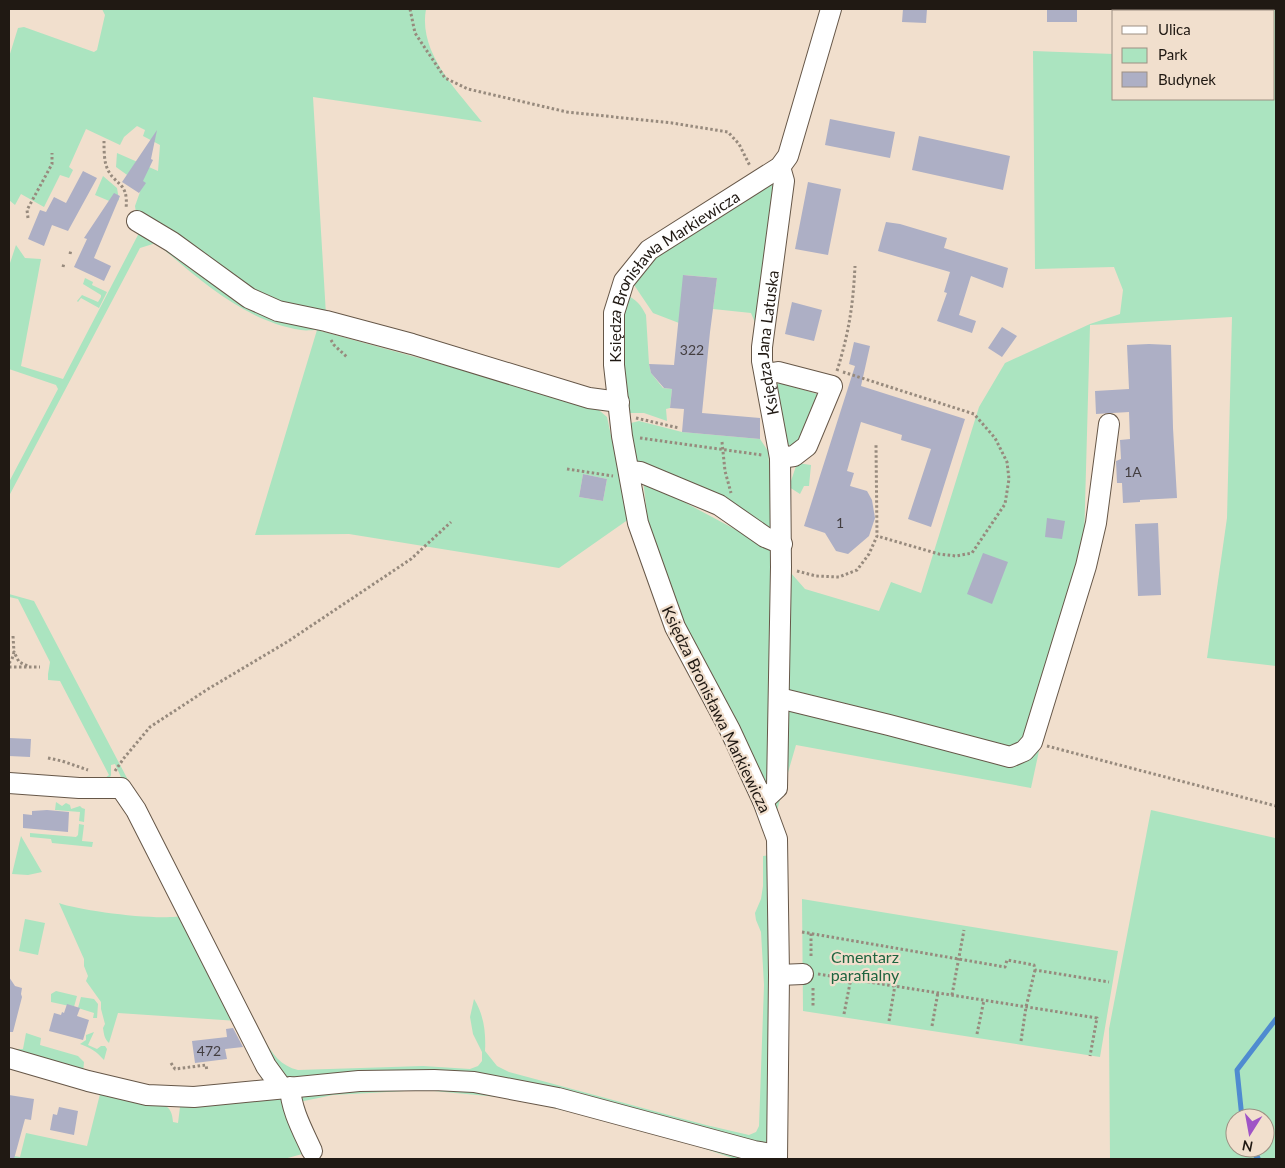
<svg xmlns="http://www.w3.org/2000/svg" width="1285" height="1168" font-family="Lato,sans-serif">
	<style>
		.green { fill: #abe4c0; fill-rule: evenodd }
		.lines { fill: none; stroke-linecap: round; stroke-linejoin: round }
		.stream { stroke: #4f8bd0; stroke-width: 5 }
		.building { fill: #adafc5 }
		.minor-casing { stroke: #665748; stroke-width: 22 }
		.path { stroke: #978a7d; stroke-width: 3; stroke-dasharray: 2.5 2.5; stroke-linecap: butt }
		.minor { stroke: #fff; stroke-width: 20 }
		.labels { text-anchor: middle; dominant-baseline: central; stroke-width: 4.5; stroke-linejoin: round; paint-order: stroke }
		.number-label { font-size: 14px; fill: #433e40 }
		.street-label { font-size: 16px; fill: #201913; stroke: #f1dfcd }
		.park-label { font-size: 16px; fill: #1e643f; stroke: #f1dfcd }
	</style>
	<rect width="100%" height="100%" fill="#f1dfcd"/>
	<path class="green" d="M102 9H426C418 53 457 90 482 122L313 97 326 315 317 330 594 406 607 417 629 519 559 568 349 534 255 535 317 330C312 330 306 331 301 330 244 321 199 279 156 243L140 248 9 496V482L58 389 56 385 9 369V266L16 245 25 258 41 259 21 366 63 379 139 233 135 206 140 192 137 182 116 167 117 153 158 171 160 145 143 136 145 130 137 126 124 137 120 145 86 129 69 167 73 170 69 178 60 175 44 207 21 194 15 205 9 200V57L18 28 24 27 94 52 97 50 105 15ZM583 474 607 479 603 501 579 497Z
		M1143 9H1276V666L1207 658 1227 518 1232 317 1090 325 1084 542 1031 788 796 745 771 831 679 619 650 539 643 480 768 547 805 589 879 611 891 582 921 593 979 407 1005 363 1090 324 1120 314 1123 290 1114 267 1035 269 1033 51 1114 54V99H1274V11H1144Z
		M103 176 117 188 119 200 114 203 95 195Z
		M773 183 775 186 756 325 751 313 713 309 717 278 684 275 679 323 653 313 632 282 662 248Z
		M85 278 93 282 92 285 107 292 99 308 81 298 78 302 77 301 82 295 98 302 101 297V295L83 284Z
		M626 295C636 299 641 305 646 315L649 364 651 373 663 388 672 389 670 408 666 409 667 421 644 413H628L620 358Z
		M781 383 824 396 801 441 791 447 787 443 775 384Z
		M639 421 682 432 760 439 768 451 774 523 771 529 636 467 629 426 631 423Z
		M797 463 811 465 809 486H804L800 494 789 487Z
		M9 594 34 601 264 1039C272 1054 281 1066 298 1070L423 1066 470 1069 478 1066 482 1061V1052L473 1034 470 1017 474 999C484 1015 486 1033 485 1051L497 1066 509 1072 706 1125 749 1135 756 1132 759 1126 764 985 761 932 756 920 755 913 761 899 763 886V856L771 855 774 1139 767 1146 567 1095 289 1081 282 1078 126 788 115 764 111 765V775L108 782H100L109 775 60 681 48 680V674L50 662 18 599 9 597Z
		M56 802 62 806 66 803 70 805 71 809 80 806 82 808 85 809 84 822 79 821 80 812 55 810Z
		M1151 810 1275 838 1276 833V1159H1110L1109 1029ZM1235 1118H1265V1148H1235Z
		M79 824 84 825 82 841 93 842 92 847 52 843 51 839 30 837V833L76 837 78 835Z
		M21 836 42 872 28 875 12 874Z
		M802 899 1118 951 1100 1057 803 1011Z
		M59 903C80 911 165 922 185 915L267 1073 265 1079 263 1080 261 1078H263V1068L238 1021 118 1013 109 1043C104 1038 104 1034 103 1028L105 1024 101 1009V1002L86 981 88 976 84 966V959Z
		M25 919 45 923 38 955 19 951Z
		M56 991 77 996 74 1007 51 1002V994Z
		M81 997 94 999 98 1004 97 1018H93L94 1013 78 1008Z
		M94 1032 88 1045 97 1049 101 1046H105L107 1049 104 1060C96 1051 91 1048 80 1044L86 1040V1035Z
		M26 1033 41 1038 40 1045 78 1056 84 1062 83 1073 12 1055 14 1049H23Z
		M442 1086 558 1103 763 1159H735L700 1147 571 1112 509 1098 423 1090 333 1095 299 1102 301 1093Z
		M280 1093 306 1153 284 1159H9V1155L20 1157 26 1133 87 1146 100 1094 122 1100 125 1099 162 1104C171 1108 172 1113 173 1122L178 1123 180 1107 183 1104Z"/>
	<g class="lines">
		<path class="stream" d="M1242 1118 1237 1070 1276 1019
			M1253 1148 1258 1158 1256 1159"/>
	</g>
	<path class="building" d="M903 9H927L926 23 902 22Z
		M1047 9H1077V22H1047Z
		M830 119 895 132 890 158 825 145Z
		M157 130 151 159 153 160 143 181 146 183 139 193 122 182Z
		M919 136 1010 156 1003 190 912 170Z
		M83 171 97 178 68 231 52 225 44 246 28 239 40 210 46 212 54 197 66 203Z
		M808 182 841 189 828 255 795 249Z
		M114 193 120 196 94 258 111 266 104 281 74 267 87 239 84 238Z
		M886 222 900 224 947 238 944 248 1008 268 1003 288 971 276 959 315 976 321 972 333 937 321 947 293 944 292 950 272 878 251Z
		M683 275 717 278 710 332 702 413 760 418V439L682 432 684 409 670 408 672 389 664 388 651 373 649 364 674 365Z
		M792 302 822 310 814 341 785 334Z
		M1002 327 1017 336 1002 357 988 348Z
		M854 342 870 346 861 386 965 419 931 527 908 519 931 449 901 440 902 435 861 422 847 471 854 473 850 486 867 491 872 500 875 518 869 536 848 554 836 551 825 533 804 526 855 366 849 364Z
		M1149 344 1171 345 1173 428 1177 498 1140 500V502L1123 503 1122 483H1117L1116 461 1121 459 1120 440 1130 439 1129 412 1096 414 1095 391 1129 389 1127 345Z
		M583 474 607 479 603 501 579 497Z
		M1047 518 1065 521 1062 539 1045 537Z
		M1158 523 1161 595 1138 596 1135 524Z
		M983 553 1008 562 992 604 967 594Z
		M9 738 31 739 30 757 9 756Z
		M47 810 69 812 68 832 23 828V814L32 815V811Z
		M9 977 15 986 22 988 21 994 22 997 13 1032H9Z
		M67 1004 80 1008 77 1016 89 1020 83 1040 49 1031 54 1013 61 1015 62 1012 64 1013Z
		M233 1028 243 1047 225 1049 227 1059 195 1063 192 1041 227 1037 226 1029Z
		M9 1095 34 1099 31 1120 25 1119 14 1159H9Z
		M59 1107 78 1111 74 1135 50 1130 53 1114 57 1115Z"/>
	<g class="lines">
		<defs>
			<g id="minor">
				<path d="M137 221 172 242 249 298 278 311 326 321 412 344 589 398 619 402"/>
				<path d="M766 374 778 372 832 386 807 446 794 456 780 458"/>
				<path d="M629 471 640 472 719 505 765 537 782 544"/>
				<path d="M779 698 889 725 1010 757 1024 751 1032 742 1086 566 1096 523 1109 424"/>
				<path d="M9 783 79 788H121L136 810 266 1066 282 1088"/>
				<path id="s1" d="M763 801 777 788 781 567 780 458 762 361V347L784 181 780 167"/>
				<path d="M779 975 803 974"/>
				<path d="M9 1058 88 1081 147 1095 194 1097 359 1081 434 1080 474 1082 558 1098 754 1151 777 1155"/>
				<path d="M290 1087C291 1110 303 1131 312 1151"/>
				<path id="s2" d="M777 1159 779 975 777 839 763 801 730 730 675 627 638 523 622 436 614 365V313L624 281 649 250 780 167 788 156 831 9"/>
			</g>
		</defs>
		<use href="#minor" class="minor-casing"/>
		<path class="path" d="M410 9 415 33 445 78 468 89 567 112 672 123 728 132 739 144 750 166
			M104 141C104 148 104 158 106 165 113 187 129 179 126 209
			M28 218 27 210 52 164V153
			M70 254 71 250
			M63 267 64 263
			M331 340 334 345 348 358
			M837 371C849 332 853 306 855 266
			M843 372 974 414 995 438 1007 462 1009 479 1005 504 972 553 956 556 939 554 877 536
			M636 418 679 428
			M640 438 762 455
			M722 442 725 471 731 493
			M567 469 613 476
			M797 571 816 576 839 577 857 570 869 554 877 536 876 444
			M13 636 14 652
			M9 663 12 659 14 652 19 662 30 667
			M9 667H40
			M1047 746 1276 806
			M48 758 62 761 88 770
			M115 771 124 758 150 727 208 689 287 642 411 559 451 522
			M802 932 1005 967 1007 960 1034 965 1035 970 1109 982
			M811 956V933
			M818 974 1097 1018 1090 1056
			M813 988V1007
			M952 995 964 930
			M844 1014 851 978
			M889 1021 895 985
			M932 1026 938 992
			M977 1034 984 1000
			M1021 1041 1026 1007 1035 970
			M171 1063 175 1069 206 1065 207 1071"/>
		<use href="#minor" class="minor"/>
	</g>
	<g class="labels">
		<g class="number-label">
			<text x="692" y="349">322</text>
			<text x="1133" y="471">1A</text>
			<text x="840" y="522">1</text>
			<text x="209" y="1050">472</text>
		</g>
		<g class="street-label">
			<text stroke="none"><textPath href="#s2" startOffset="942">Księdza Bronisława Markiewicza</textPath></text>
			<text stroke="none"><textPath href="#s1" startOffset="466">Księdza Jana Latuska</textPath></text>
			<text transform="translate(717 709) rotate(64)">Księdza Bronisława Markiewicza</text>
		</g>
		<g class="park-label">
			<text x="865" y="956">Cmentarz<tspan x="865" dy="18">parafialny</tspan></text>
		</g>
	</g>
	<rect width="1285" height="1168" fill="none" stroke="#201913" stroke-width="20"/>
	<rect x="1112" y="10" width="162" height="90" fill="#f1dfcd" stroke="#9d9083"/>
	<rect x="1122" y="26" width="25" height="8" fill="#ffffff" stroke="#9d9083"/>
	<text x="1158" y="35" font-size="15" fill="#201913">Ulica</text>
	<rect x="1122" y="48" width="25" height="15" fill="#abe4c0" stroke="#9d9083"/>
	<text x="1158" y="60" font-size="15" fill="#201913">Park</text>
	<rect x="1122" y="72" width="25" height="15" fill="#adafc5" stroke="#9d9083"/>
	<text x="1158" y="85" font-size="15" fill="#201913">Budynek</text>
	<g transform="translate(1250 1133) rotate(191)"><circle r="24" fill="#f1dfcd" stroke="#9d9083"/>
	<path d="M0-4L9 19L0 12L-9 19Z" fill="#9f54c6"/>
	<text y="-8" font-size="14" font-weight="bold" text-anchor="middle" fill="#201913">N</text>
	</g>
</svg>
